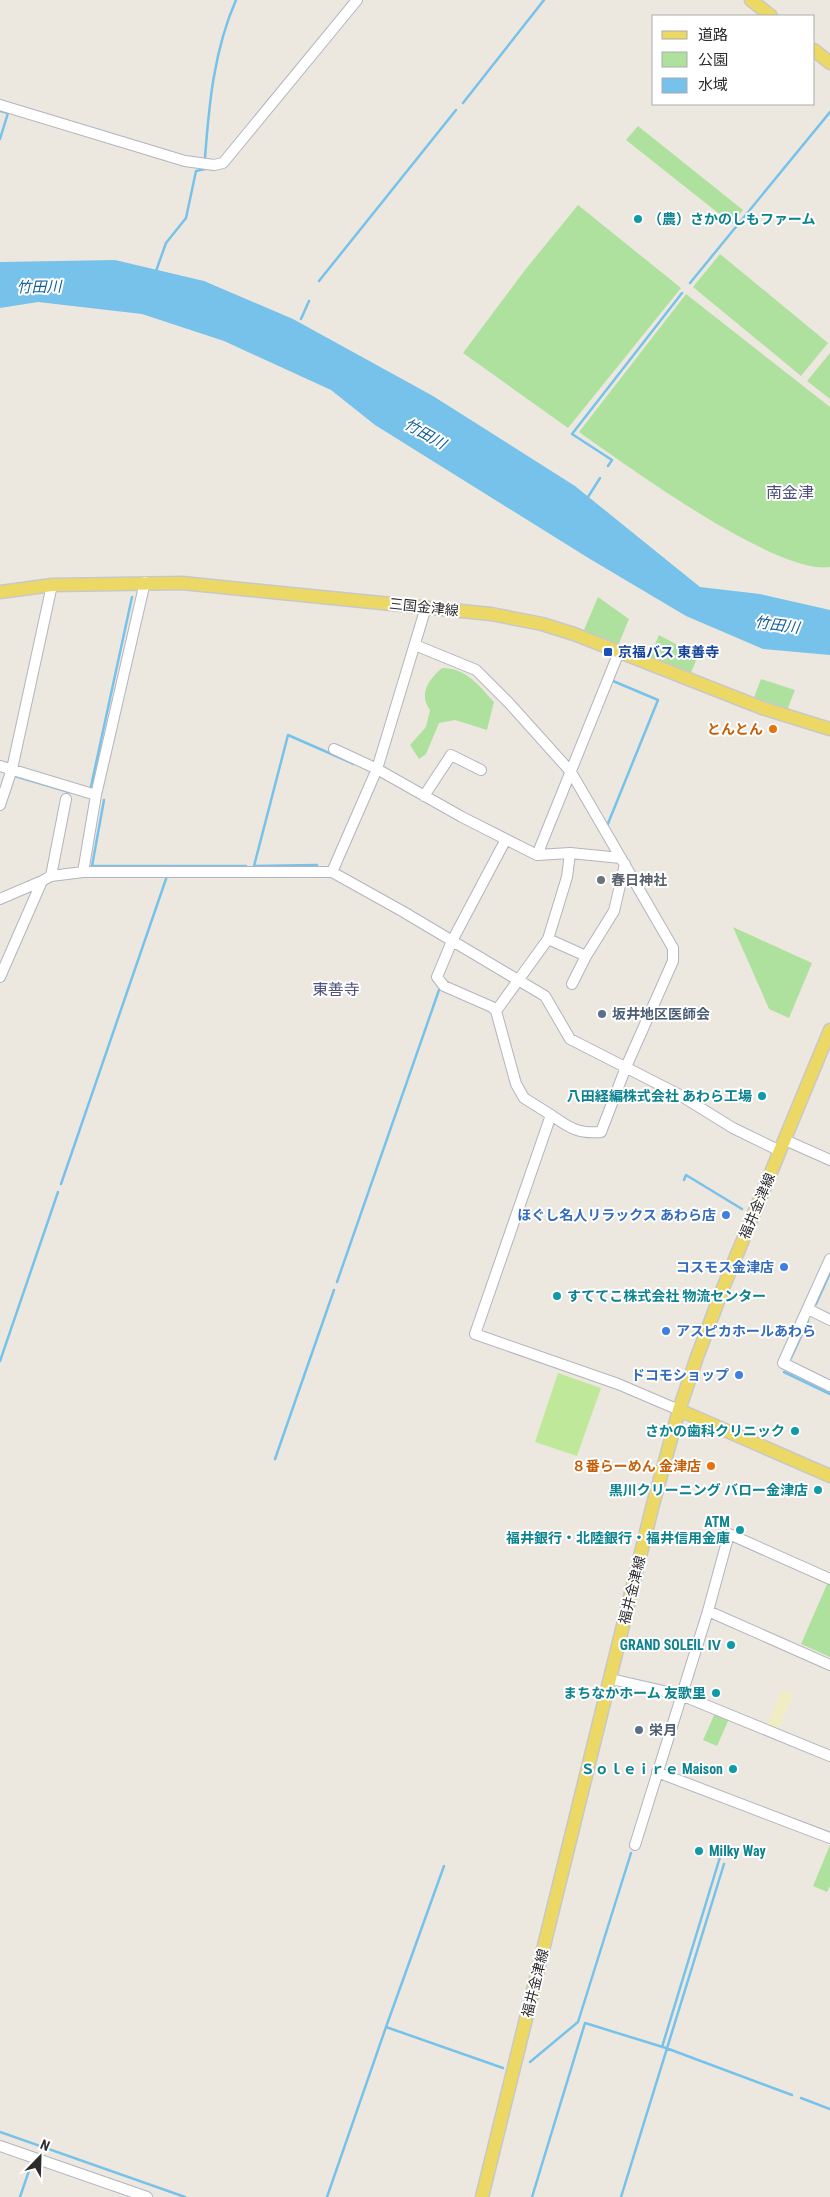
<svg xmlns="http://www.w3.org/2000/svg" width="830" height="2197" font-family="'Roboto Condensed','Noto Sans JP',sans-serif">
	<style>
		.green { fill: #afe19e }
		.sand { fill: #f0edc4 }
		.pitch { fill: #c0e89a }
		.water { fill: #77c2eb }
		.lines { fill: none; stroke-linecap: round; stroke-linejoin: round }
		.stream { stroke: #77c2eb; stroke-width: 2.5 }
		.minor-casing { stroke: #b2b4bf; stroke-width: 12 }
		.major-casing { stroke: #c8c8c8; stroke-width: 15 }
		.minor { stroke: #fff; stroke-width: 10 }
		.major { stroke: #ecd865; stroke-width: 12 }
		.culture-dot { fill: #0f9aa8; stroke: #fff; stroke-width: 2 }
		.transit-dot { fill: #1a4fb4; stroke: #fff; stroke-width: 2 }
		.food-dot { fill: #e8710a; stroke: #fff; stroke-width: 2 }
		.worship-dot { fill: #6b7280; stroke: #fff; stroke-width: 2 }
		.service-dot { fill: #5c6f8a; stroke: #fff; stroke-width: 2 }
		.shop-dot { fill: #3f7fe0; stroke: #fff; stroke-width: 2 }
		.labels { text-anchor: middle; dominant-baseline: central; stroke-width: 4; stroke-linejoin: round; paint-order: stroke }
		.culture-label { font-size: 14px; font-weight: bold; fill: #0d838f; stroke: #fff; text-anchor: end }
		.street-label { font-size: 14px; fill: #2c2c2c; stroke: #fff }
		.transit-label { font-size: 14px; font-weight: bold; fill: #164399; stroke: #fff; text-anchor: start }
		.food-label { font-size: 14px; font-weight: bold; fill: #c56008; stroke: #fff; text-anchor: end }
		.worship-label { font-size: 14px; font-weight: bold; fill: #5b616d; stroke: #fff; text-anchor: start }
		.service-label { font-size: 14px; font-weight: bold; fill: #4e5e75; stroke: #fff; text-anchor: start }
		.shop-label { font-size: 14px; font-weight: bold; fill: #366cbe; stroke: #fff; text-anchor: end }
		.water-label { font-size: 15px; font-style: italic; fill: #125f9a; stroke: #fff }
		.quarter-label { font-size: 16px; fill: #4e527c; stroke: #fff }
	</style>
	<rect width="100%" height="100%" fill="#ede8df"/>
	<path class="green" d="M638 126 743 210 732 224 626 140Z
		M578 205 681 288 568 428 463 353 525 270Z
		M720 254 828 343 801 376 693 287Z
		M686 294 830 407V567C776 575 626 465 579 432Z
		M830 353V399L807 381Z
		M598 597 629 619 618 646 583 632Z
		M659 635 698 656 690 675 649 658Z
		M442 668C467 668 479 686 494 702L487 730 455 720 439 723 426 754 419 759 410 745 426 727 430 710C418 694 429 679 442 668Z
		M761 679 795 690 786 713 753 700Z
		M733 927 812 963 789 1018 769 1009Z
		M828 1582 830 1583V1657L801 1644Z
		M715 1713 729 1719 717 1746 703 1740Z
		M830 1845V1886L827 1892 813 1886Z"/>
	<path class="sand" d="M782 1690 793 1695 778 1730 767 1726Z"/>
	<path class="pitch" d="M558 1373 601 1388 577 1456 535 1442Z"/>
	<path class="water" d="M115 260 204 281 293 319 433 396 575 486 700 587 760 594 830 610V655L763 649 686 616 590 559 375 425 331 390 224 341 142 314 38 302 0 308V262Z"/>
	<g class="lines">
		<path class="stream" d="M463 103 544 0
			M0 111 8 113 0 139
			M205 158C209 104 214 50 236 0
			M156 271 166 243 186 218 196 171 205 169
			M319 281 456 110
			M690 283 830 112
			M301 319 309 301
			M608 466 612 460 572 434 682 293
			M588 497 600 478
			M15 776 69 792
			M90 791 132 597
			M104 800 92 866H246
			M607 826 658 700 613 681
			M317 865 254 866 288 735 354 764
			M684 1180 686 1175 742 1209
			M61 1184 167 876
			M337 1282 439 990
			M816 1304 830 1273
			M791 1358 808 1321
			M0 1361 58 1192
			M784 1372 830 1394
			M275 1459 334 1290
			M386 2027 444 1866
			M662 2047 724 1844
			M530 2062 578 2022 631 1853
			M801 2098 830 2109
			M0 2132 185 2197
			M20 2197 32 2162
			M327 2197 386 2027 503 2068
			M532 2197 585 2023 666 2048 792 2095
			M621 2197 724 1864"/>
		<defs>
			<path id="minor" d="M0 105 185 161 214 165 223 163 357 0
				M415 645 476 670 509 703 571 772 673 948V961L626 1067 601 1132C578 1134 570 1128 551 1115
				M334 749 377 769 462 817 537 855 570 853 567 877 548 939 496 1011
				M0 766 96 795
				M424 796 451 755 481 770
				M0 805 12 769 52 585
				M505 841 452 941 437 977 444 986 492 1007 496 1011 516 1084 524 1098 551 1115 475 1334 618 1384 679 1410
				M570 853 621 858
				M537 855 619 652
				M83 872 96 795 145 582
				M332 872 377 769 426 607
				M51 876 66 799
				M0 899 42 881
				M548 939 586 956 614 911 625 864
				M0 977 42 881 51 876 83 872H332L402 911 545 996 570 1039 678 1094 733 1128 780 1151
				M572 984 586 956
				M785 1140 830 1160
				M830 1259 783 1363 830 1386
				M808 1309 830 1320
				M708 1611 830 1665
				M611 1679 681 1695 830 1756
				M657 1772 830 1838
				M635 1845 708 1611 729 1534 830 1579
				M0 2146 147 2197"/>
			<path id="major" d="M751 0 771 16
				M814 50 830 63
				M0 592 52 585 182 583 491 614 542 624 574 634 762 708 830 729
				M679 1410 830 1476
				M482 2197 652 1508 679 1410 697 1357 723 1288 830 1030"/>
		</defs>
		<use href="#minor" class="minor-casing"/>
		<use href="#major" class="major-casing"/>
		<use href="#minor" class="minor"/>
		<use href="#major" class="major"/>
	</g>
	<g class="culture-dot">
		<circle cx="638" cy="219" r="5"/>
		<circle cx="762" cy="1096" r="5"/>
		<circle cx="557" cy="1296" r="5"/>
		<circle cx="795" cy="1431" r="5"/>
		<circle cx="818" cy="1490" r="5"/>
		<circle cx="740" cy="1530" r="5"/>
		<circle cx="731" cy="1645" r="5"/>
		<circle cx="716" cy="1693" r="5"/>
		<circle cx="733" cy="1769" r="5"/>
		<circle cx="699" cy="1851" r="5"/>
	</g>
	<rect class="transit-dot" x="603" y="647" width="10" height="10" rx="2.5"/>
	<g class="food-dot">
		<circle cx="773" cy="729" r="5"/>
		<circle cx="711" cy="1466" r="5"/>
	</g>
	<circle class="worship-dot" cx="601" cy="880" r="5"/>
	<g class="service-dot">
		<circle cx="602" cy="1014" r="5"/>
		<circle cx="639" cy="1730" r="5"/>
	</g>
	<g class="shop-dot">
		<circle cx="726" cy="1215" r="5"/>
		<circle cx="784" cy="1267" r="5"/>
		<circle cx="666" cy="1331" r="5"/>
		<circle cx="739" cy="1375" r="5"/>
	</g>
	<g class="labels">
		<g class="culture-label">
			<text x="648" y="219" text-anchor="start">（農）さかのしもファーム</text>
			<text x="752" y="1096">八田経編株式会社 あわら工場</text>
			<text x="567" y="1296" text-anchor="start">すててこ株式会社 物流センター</text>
			<text x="785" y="1431">さかの歯科クリニック</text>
			<text x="808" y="1490">黒川クリーニング バロー金津店</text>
			<text x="730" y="1522">ATM<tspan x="730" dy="16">福井銀行・北陸銀行・福井信用金庫</tspan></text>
			<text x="721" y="1645">GRAND SOLEIL Ⅳ</text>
			<text x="706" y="1693">まちなかホーム 友歌里</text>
			<text x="723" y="1769">Ｓｏｌｅｉｒｅ Maison</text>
			<text x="709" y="1851" text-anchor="start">Milky Way</text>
		</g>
		<g class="street-label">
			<text transform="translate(424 607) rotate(6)">三国金津線</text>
			<text transform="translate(757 1206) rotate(-67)">福井金津線</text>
			<text transform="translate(632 1590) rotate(-76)">福井金津線</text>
			<text transform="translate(535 1983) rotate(-76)">福井金津線</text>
		</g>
		<g class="transit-label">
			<text x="618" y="652">京福バス 東善寺</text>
		</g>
		<g class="food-label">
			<text x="763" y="729">とんとん</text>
			<text x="701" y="1466">８番らーめん 金津店</text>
		</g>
		<g class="worship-label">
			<text x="611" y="880">春日神社</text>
		</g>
		<g class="service-label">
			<text x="612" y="1014">坂井地区医師会</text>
			<text x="649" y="1730">栄月</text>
		</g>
		<g class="shop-label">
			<text x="716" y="1215">ほぐし名人リラックス あわら店</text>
			<text x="774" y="1267">コスモス金津店</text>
			<text x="676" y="1331" text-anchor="start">アスピカホールあわら</text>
			<text x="729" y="1375">ドコモショップ</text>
		</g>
		<g class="water-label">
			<text transform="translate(39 287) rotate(-1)">竹田川</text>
			<text transform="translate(425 434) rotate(30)">竹田川</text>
			<text transform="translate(777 625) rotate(8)">竹田川</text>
		</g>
		<g class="quarter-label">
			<text x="790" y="492">南金津</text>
			<text x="336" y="989">東善寺</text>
		</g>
	</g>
	<rect x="652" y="15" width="162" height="90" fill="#ffffff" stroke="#ababab"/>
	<rect x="662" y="31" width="25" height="8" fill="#ecd865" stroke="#ababab"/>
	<text x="698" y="40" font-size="15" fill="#2c2c2c">道路</text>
	<rect x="662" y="52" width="25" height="15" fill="#afe19e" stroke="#ababab"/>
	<text x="698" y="65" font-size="15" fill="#2c2c2c">公園</text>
	<rect x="662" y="78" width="25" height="15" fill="#77c2eb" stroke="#ababab"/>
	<text x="698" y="90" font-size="15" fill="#2c2c2c">水域</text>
	<g transform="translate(40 2157) rotate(23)" stroke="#ffffff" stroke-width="4" paint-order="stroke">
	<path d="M0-4L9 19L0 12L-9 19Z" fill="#2c2c2c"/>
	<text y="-8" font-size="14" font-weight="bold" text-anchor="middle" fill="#2c2c2c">N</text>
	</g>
</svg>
